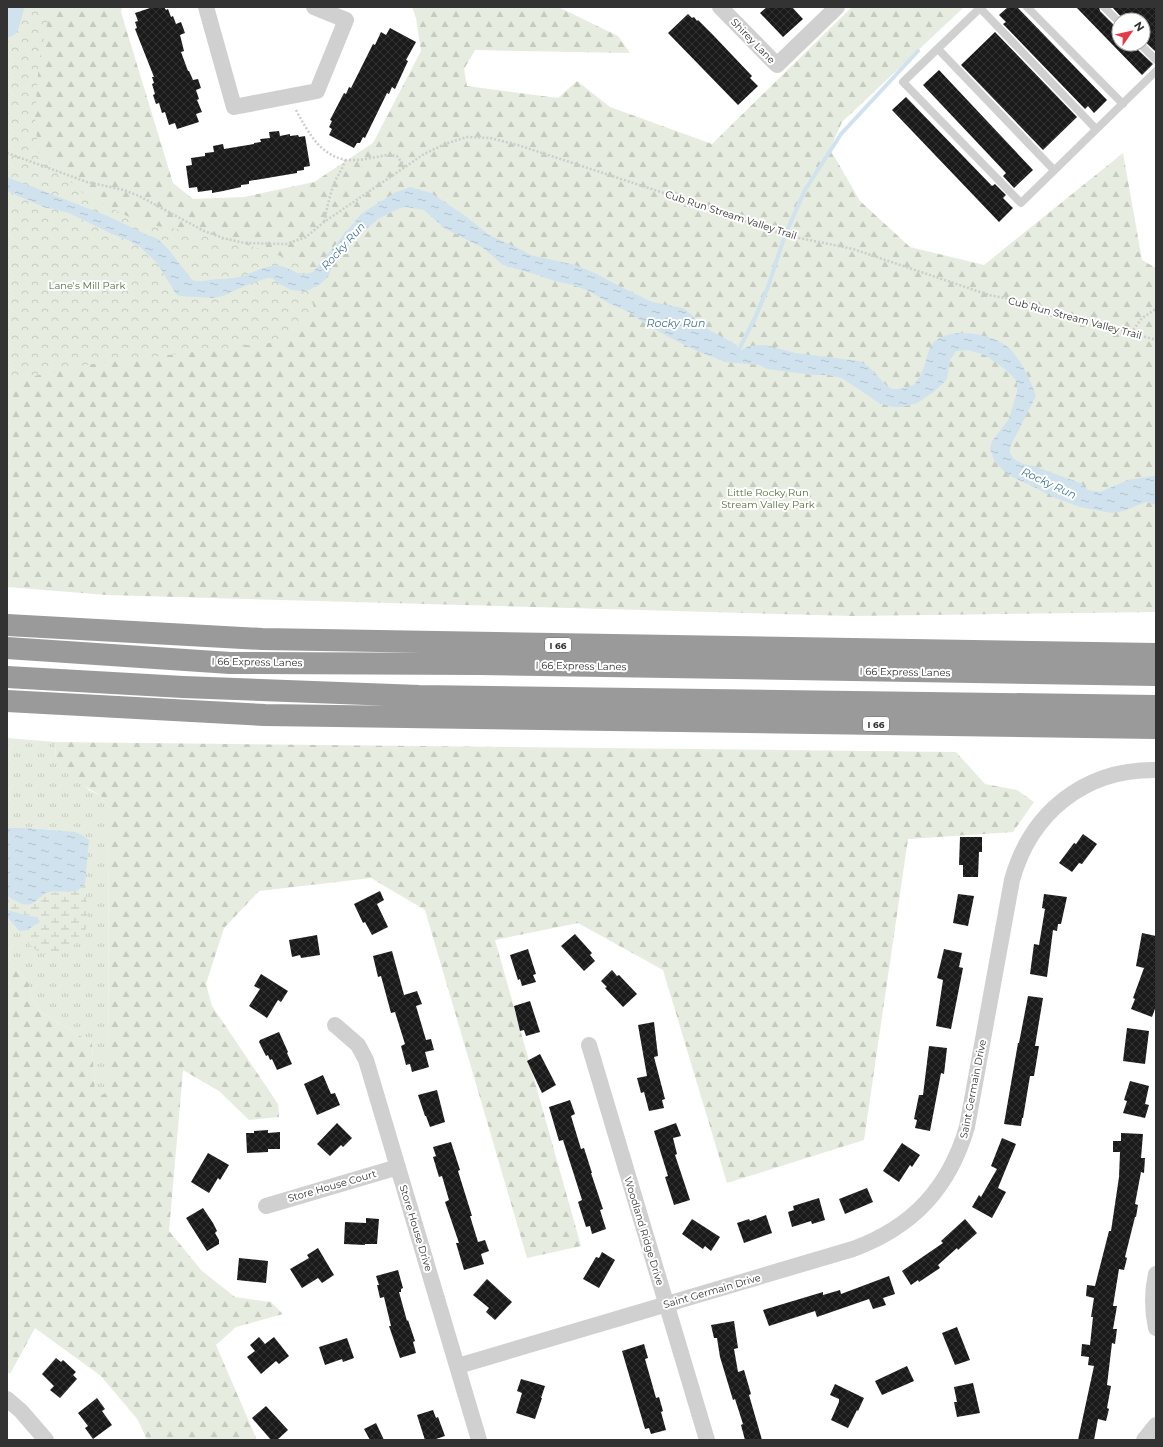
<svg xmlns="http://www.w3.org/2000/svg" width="1163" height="1447" font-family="Montserrat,sans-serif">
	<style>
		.grass { fill: url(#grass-tufts) }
		.forest { fill: url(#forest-firs) }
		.wetland { fill: url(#wetland-marsh) }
		.park { fill: url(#park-crowns) }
		.water { fill: url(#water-ripples) }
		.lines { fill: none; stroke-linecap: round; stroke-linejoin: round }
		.stream { stroke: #cfe2ee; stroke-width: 4 }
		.river { stroke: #cfe2ee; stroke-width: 24 }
		.building { fill: url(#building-cross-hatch) }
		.path { stroke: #cdcdcd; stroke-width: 2.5; stroke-dasharray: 2 2; stroke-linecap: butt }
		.lane { stroke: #d0d0d0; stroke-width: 8 }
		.street { stroke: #d0d0d0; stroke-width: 16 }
		.highway { stroke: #9a9a9a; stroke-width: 22 }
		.labels { text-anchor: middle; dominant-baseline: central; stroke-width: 4; stroke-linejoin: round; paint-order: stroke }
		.shield { fill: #fff; stroke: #707070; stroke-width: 1 }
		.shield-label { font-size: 9px; font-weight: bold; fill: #333 }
		.street-label { font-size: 10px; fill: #333; stroke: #fff }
		.park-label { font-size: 10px; fill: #56703f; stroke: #fff }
		.water-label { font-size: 11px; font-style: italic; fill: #3f7597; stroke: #fff }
	</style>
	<defs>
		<pattern id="grass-tufts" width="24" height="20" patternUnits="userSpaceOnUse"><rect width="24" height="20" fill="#e6ecdf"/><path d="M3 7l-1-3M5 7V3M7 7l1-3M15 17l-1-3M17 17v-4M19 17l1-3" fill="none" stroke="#c6cbc0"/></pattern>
		<pattern id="forest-firs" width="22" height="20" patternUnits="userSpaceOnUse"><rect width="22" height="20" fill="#e6ecdf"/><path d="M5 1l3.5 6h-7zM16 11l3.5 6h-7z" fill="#c6cbc0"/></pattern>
		<pattern id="wetland-marsh" width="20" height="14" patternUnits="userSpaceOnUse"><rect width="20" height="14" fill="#e6ecdf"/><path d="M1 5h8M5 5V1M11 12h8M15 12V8" fill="none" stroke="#c6cbc0"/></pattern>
		<pattern id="park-crowns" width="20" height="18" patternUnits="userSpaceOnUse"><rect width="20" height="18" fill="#e6ecdf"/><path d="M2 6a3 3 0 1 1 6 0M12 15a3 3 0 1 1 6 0" fill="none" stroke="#c6cbc0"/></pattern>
		<pattern id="water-ripples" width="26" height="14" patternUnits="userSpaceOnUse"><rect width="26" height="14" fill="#cfe2ee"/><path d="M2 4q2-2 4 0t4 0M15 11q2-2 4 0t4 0" fill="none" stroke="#b2c2cd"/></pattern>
		<pattern id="building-cross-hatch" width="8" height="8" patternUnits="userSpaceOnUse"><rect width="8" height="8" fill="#1a1a1a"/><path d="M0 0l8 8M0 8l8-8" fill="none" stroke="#333"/></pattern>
	</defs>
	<rect width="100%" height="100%" fill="#fff"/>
	<path class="grass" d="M7 738 55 742 56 759 89 790 101 796 109 809 108 1092 99 1097 95 1091 92 1043 39 1011 32 998 28 981 13 968H7V917L19 931 7 910V896L13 899 65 831 31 828H7Z"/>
	<path class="forest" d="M7 7H122L121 12 173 183 193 199 244 197 314 182 373 143 421 51 416 18 412 7H558L618 36 630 53 475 50 464 69 467 86 558 98 577 81 610 107 712 144 852 7H964L842 122 830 149 860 201 910 247 984 265 1123 153 1142 260 1156 268V612L852 616 107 595 7 587Z
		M55 742 956 752 985 784 1017 790 1034 802 1013 832 908 839 864 1140 727 1183 663 970 578 923 495 940 581 1246 527 1258 425 910 371 878 259 891 224 928 206 984 212 1006 278 1104 279 1117 249 1120 219 1091 183 1070 169 1231 202 1271 235 1297 271 1302 283 1314 236 1327 216 1345 257 1440H147L138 1420 101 1376 35 1328 10 1374 7 1372V968H13L28 981 32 998 39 1011 92 1043 95 1091 99 1096 108 1092 109 809 101 796 74 780 56 759Z"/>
	<path class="wetland" d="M85 884C86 899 90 917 85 931 80 946 52 960 38 951 30 947 25 938 19 931L27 930 40 922 37 917 29 916 8 910 7 896 13 899 20 904 33 903 46 893 77 891Z"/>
	<path class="park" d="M7 7H51L39 61 35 115 38 152 85 195 143 224 211 234 274 253 303 267 314 308 299 330 269 343 85 365 7 382Z"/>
	<path class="water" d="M7 177 110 217 147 235 158 239 169 250 192 280C200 283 207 280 216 279 222 279 228 279 234 278 247 276 259 268 272 266 288 263 294 279 313 272L361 214 394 193 410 187 431 193 464 215 489 235 522 250 530 255 575 265 597 274 617 285 652 302 683 308 692 315 697 322 711 331 737 345V353L748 346 766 345 795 353 859 361 868 366 887 386 893 389H900L914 385C917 380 921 375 923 369 927 361 927 351 933 343 939 336 952 333 961 333 974 333 990 336 1002 343 1017 351 1031 380 1036 396L1010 447V453L1014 459 1023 464 1034 466 1072 480 1082 484 1088 490 1100 492 1128 480 1153 476H1156V505L1146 502 1123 511 1112 513 1080 507 1053 497 1032 486 1008 475 995 462 990 449 992 441 1009 419 1017 392V384L1015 379 1006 370 985 355 968 350 956 351 950 360 947 379 935 391 917 403 902 407H893L879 403 842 378 828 375H813L767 369 759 365 726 362 699 352 669 337 647 325 629 312 610 304 589 291 573 285 555 281 537 275 503 265 483 248 444 228 424 210 406 207 400 208 378 219 344 249 333 264 328 277 320 284 309 290 302 291 291 290 278 283 272 278H267L240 288 223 296 212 298 180 296 176 294 157 263 140 247 128 240 112 234 69 213 54 209 46 208 7 191Z
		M7 828H31L75 832 82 835 89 840 85 884 77 891C69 893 53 890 46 893 41 895 38 900 33 903 23 908 16 900 7 896Z
		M7 910 29 916 37 917 40 922 27 930 19 931 7 917Z"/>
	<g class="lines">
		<path class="stream" d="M737 353 755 318 768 287 785 235 805 190 841 134 918 51"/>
		<path class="river" d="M7 25 12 7"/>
	</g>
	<path class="building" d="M153 7H164L166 10 168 9 171 17 173 16 176 24 181 22 185 33 180 35 184 51 181 52 188 71H189L193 80 198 79 201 88 196 90 199 99 197 100 202 112 196 114 199 122 177 129 175 123 169 125 165 112 162 113 159 103 156 104 153 95 155 94 152 84 154 83 152 77H154L135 29 137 28 135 22 138 21 135 13Z
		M767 7H792L803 19 783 37 760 13Z
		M1008 7H1017L1107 100 1094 113 1088 106 1085 109 1003 24 1006 22 999 15Z
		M1076 7H1099L1100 11 1115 26 1119 27V44H1135L1136 48 1153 64 1142 75Z
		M1112 7H1156V52L1143 40V20H1124Z
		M688 14 692 18 694 17 697 21 698 20 714 36 752 76 750 78 758 86 738 105 668 33Z
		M390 28 416 42 406 60 408 61 395 89 392 87 389 94 387 93 365 138 363 137 360 143H357L354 148 329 135 332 129 329 127 332 121 330 120 344 93 346 94 349 87 351 88 373 44 375 45 381 32 386 35Z
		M995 32 1077 117 1043 150 961 65Z
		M939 70 1033 170 1014 188 1003 176 1006 173 923 85Z
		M906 97 992 186 995 184 1006 195 1003 198 1013 208 999 222 892 110Z
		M279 131 280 136 290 134V136L298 135 299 137 305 136 310 166 304 167V170L297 171V173L249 181V184L241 185V187L223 191 212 193V190L198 192 197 187 189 188 186 166 192 165 191 158 205 156V153L214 152 213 146 223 144 224 149 254 144V143L261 142 260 139 270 138 269 132Z
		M1083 834 1097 844 1082 864 1079 863 1072 872 1059 863 1074 843 1076 844Z
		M960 837H982V852H979L978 877H963V865H959Z
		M380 891 384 900 377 904 388 927 372 935 365 922 363 923 354 904Z
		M958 894 974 896 968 926 953 923Z
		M1044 894 1067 897 1061 924H1058L1057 931 1053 930 1047 977 1030 974 1034 944 1039 945 1045 909 1042 908Z
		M1142 933 1156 936V1006L1152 1017 1131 1009 1135 999 1133 998 1144 968 1136 966Z
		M575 934 592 953 590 955 595 961 584 971 561 946Z
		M317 935 320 955 301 958 300 955 292 957 289 940Z
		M528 949 536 974 533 975 536 982 522 986 520 979 518 980 510 955Z
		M944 949 962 953 959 967 963 968 951 1029 936 1026 943 980 937 978Z
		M392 951 404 995 417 991 422 1004 416 1006 426 1040 431 1039 434 1050 425 1052 429 1067 412 1072 410 1064 406 1065 401 1046 405 1044 395 1012 391 1013 381 976 378 977 373 956Z
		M612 970 617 976 619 975 637 994 623 1007 605 988 607 987 601 981Z
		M261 974 288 991 281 1002 278 1000 267 1018 249 1006 260 989 254 986Z
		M1028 996 1043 998 1035 1046H1039L1034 1076H1030L1023 1118H1022L1021 1126 1004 1124 1018 1043H1019Z
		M530 1001 540 1032 526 1036 524 1030 520 1031 514 1006Z
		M654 1022 658 1056 654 1057 665 1099 662 1100 664 1108 649 1111 644 1092 641 1093 637 1078 647 1076 638 1025Z
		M1127 1028 1149 1031 1145 1064 1123 1061Z
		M279 1032 288 1052 287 1053 292 1064 277 1070 272 1059 270 1060 268 1055 266 1056 259 1042 260 1040Z
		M929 1046 947 1048 944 1074 941 1073 930 1131 915 1128 917 1120 914 1119 919 1095H923Z
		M540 1054 556 1085 542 1093 527 1061Z
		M323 1075 331 1094 335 1093 340 1105 317 1115 304 1084Z
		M1130 1081 1149 1086 1145 1104 1149 1105 1145 1118 1123 1113 1127 1101 1124 1100Z
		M437 1090 445 1122 430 1127 426 1116H425L418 1095Z
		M570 1100 575 1114 571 1116 581 1149 584 1148 592 1173H591L603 1209 600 1210 606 1229 592 1234 590 1226 586 1227 578 1202 582 1200 563 1140 559 1141 549 1107Z
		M337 1123 352 1138 343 1147 341 1145 330 1156 317 1144Z
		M676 1123 681 1136 673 1138 677 1154 675 1155 690 1200 674 1205 665 1177 668 1176 654 1131Z
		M268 1130V1133L280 1132V1149H268V1152L247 1153 246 1133H254V1131Z
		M1121 1133 1143 1134 1141 1158H1145L1144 1173 1141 1172 1135 1204 1138 1205 1136 1217H1135L1125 1257 1127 1258 1124 1270 1119 1269 1113 1306H1117L1113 1329H1117L1115 1344 1112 1343 1107 1385 1111 1386 1107 1408 1109 1409 1106 1421 1098 1419 1094 1440H1078L1094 1366 1088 1365 1089 1357 1081 1356 1082 1344 1090 1345 1093 1317H1091L1094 1298 1086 1296 1087 1285 1095 1286 1109 1231H1111L1119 1177 1120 1152H1113V1141H1121Z
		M1002 1138 1016 1144 998 1188 1006 1192 992 1218 972 1207 979 1195 981 1197 997 1169 991 1166Z
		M451 1142 460 1170 458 1171 472 1216H470L478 1242 485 1240 489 1251 481 1254 484 1264 464 1270 456 1243H459L445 1202 449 1200 442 1176 439 1177 433 1157 436 1156 433 1147Z
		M902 1143 920 1155 912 1167 910 1165 899 1182 883 1171Z
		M208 1153 229 1165 220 1180 218 1178 209 1193 191 1182Z
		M867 1188 873 1202 845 1214 839 1199Z
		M819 1198 825 1220 812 1224 811 1221 792 1227 788 1212 794 1210 793 1206Z
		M203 1208 213 1223 217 1231 215 1233 219 1240V1244L207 1251 186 1218Z
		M766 1215 772 1233 744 1243 737 1223 749 1219 750 1221Z
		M366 1218 379 1219 377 1244H365V1245L344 1244 345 1222 366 1223Z
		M692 1219 720 1237 711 1251 705 1246 703 1249 682 1234Z
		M965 1219 977 1233 958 1250 957 1248 938 1265 940 1268 919 1282 918 1280 911 1285 902 1271 943 1243 941 1241Z
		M318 1248 334 1275 322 1283 318 1278 302 1288 290 1269 309 1258 307 1255Z
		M602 1252 615 1260 599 1288 583 1279 596 1257 599 1258Z
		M239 1258 268 1261 266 1283 237 1280Z
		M398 1270 403 1288 401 1289V1292H399L407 1321 408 1320 415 1341 413 1342 416 1353 400 1358 389 1326H391L384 1297 380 1298 377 1285H379L376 1276Z
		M889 1276 895 1294 883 1298 886 1305 873 1309 869 1299 817 1317 815 1311 769 1326 763 1310 823 1292V1295L840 1290 841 1294Z
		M487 1279 512 1302 495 1320 486 1312 489 1308 473 1295Z
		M734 1321 738 1348 734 1349 738 1372 744 1370 751 1394 749 1395 762 1440H745L741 1425 743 1424 735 1399 733 1400 720 1357 717 1338H714L711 1325Z
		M957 1327 970 1360 955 1365 942 1333Z
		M259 1337 265 1344 274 1337 289 1356 279 1364 276 1361 261 1374 247 1357 255 1351 250 1345Z
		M347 1338 354 1358 343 1362 342 1359 325 1365 319 1347Z
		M644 1344 648 1358 645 1359 656 1398 659 1397 663 1411 661 1412 666 1430 651 1434 649 1428 645 1429 622 1351Z
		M56 1358 61 1362 63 1360 76 1372 73 1375 77 1379 60 1398 50 1390 54 1386 42 1374Z
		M907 1366 914 1381 882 1395 875 1381Z
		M521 1379 545 1386 541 1398H542L535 1419 516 1413 522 1393 517 1391Z
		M973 1383 980 1413 957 1417 954 1402H957L954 1387Z
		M835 1384 864 1398 858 1411 857 1410 848 1428 831 1420 839 1402V1399L830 1395Z
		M97 1398 105 1409 102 1411 112 1425 93 1439 85 1428 88 1426 78 1413Z
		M266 1406 288 1430 277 1440H271L252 1418Z
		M433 1410 436 1418 438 1417 445 1436 433 1440H425L417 1415Z
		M376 1423 384 1440H370L364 1429Z"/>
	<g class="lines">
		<path class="path" d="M296 110C308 132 319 154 345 160 343 168 339 174 335 181 330 194 327 208 324 222
			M7 153 87 182 124 190 139 196 204 231 223 238 244 243 286 244 306 237 324 222 405 167 424 154 445 144 467 137 490 138 521 146 667 194 785 235 853 249 989 295 1026 302 1156 340
			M345 160H360L387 155 397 156 405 167
			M1131 333 1142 318 1156 309"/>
		<path class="lane" d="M981 7 903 82 1021 203 1156 71
			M1027 7 1123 104
			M1104 7 1119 22
			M980 8 1096 129
			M1140 44 1156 60
			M938 49 1054 170"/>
		<path class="street" d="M206 7 234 107 317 91 346 20 314 7
			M720 7 777 65 837 7
			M335 1025 358 1045 366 1060 479 1440
			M589 1045 707 1440
			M266 1206 398 1167
			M1156 1274C1152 1292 1152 1310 1156 1328
			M458 1366 853 1249C913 1227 949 1188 967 1127L1012 880C1031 812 1085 769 1156 770
			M7 1399 21 1411 46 1440
			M1144 1440 1156 1425"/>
		<path class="highway" d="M7 625 262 639 1156 654
			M7 648 230 663 480 664 1156 675
			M7 677 183 687 419 696 1156 706
			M7 701 265 715 1156 728"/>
	</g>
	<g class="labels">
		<g class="shield">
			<rect x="545" y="638" width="26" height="14" rx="3"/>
			<rect x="863" y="717" width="26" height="14" rx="3"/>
		</g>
		<g class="shield-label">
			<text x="558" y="645">I 66</text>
			<text x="876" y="724">I 66</text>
		</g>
		<g class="street-label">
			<text transform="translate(753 41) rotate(46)">Shirey Lane</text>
			<text transform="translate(731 215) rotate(18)">Cub Run Stream Valley Trail</text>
			<text transform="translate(1075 318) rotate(15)">Cub Run Stream Valley Trail</text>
			<text transform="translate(257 662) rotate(1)">I 66 Express Lanes</text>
			<text transform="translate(581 666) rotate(1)">I 66 Express Lanes</text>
			<text transform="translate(905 672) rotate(1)">I 66 Express Lanes</text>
			<text transform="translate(973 1089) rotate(-79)">Saint Germain Drive</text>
			<text transform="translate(332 1186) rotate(-16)">Store House Court</text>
			<text transform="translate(416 1228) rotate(73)">Store House Drive</text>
			<text transform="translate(644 1231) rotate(73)">Woodland Ridge Drive</text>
			<text transform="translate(712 1291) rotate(-16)">Saint Germain Drive</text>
		</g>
		<g class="park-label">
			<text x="87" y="285">Lane's Mill Park</text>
			<text x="768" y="492">Little Rocky Run<tspan x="768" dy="12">Stream Valley Park</tspan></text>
		</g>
		<g class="water-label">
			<text transform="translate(343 246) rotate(-48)">Rocky Run</text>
			<text x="676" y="323">Rocky Run</text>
			<text transform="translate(1049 483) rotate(25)">Rocky Run</text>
		</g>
	</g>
	<rect width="1163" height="1447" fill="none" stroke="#333333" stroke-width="16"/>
	<g transform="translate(1131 32) rotate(56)"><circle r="19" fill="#ffffff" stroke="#adadad"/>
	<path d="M0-3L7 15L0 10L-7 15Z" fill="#e63946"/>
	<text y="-6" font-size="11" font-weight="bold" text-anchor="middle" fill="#333333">N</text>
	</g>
</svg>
